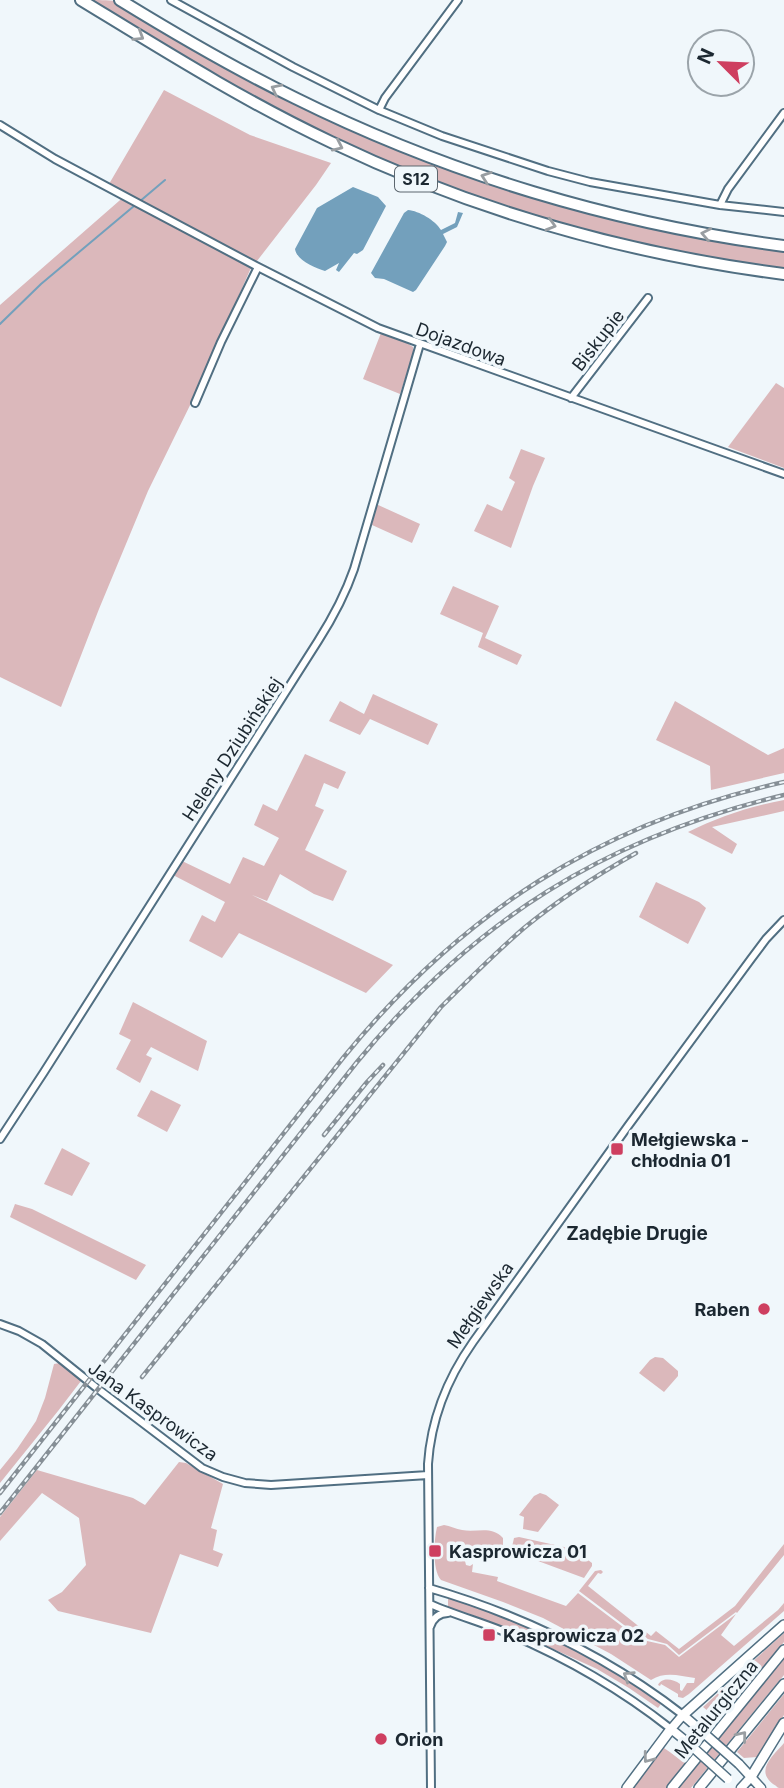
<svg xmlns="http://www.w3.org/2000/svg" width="784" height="1788" font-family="Inter,sans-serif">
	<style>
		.green { fill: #dbb8bb }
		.water { fill: #73a0bc }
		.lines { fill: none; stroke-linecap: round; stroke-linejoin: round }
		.stream { stroke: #73a0bc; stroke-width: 2 }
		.minor-casing { stroke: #516f82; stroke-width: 10 }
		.tertiary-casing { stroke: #516f82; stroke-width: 11 }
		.secondary-casing { stroke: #516f82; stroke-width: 12 }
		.motorway-casing { stroke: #516f82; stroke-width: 14 }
		.minor { stroke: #fff; stroke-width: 6 }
		.tertiary { stroke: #fff; stroke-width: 8 }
		.secondary { stroke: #fff; stroke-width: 9 }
		.motorway { stroke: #fff; stroke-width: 10 }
		.rail-casing { stroke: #868f96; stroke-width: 4.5 }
		.rail { stroke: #f0f7fb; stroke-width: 2; stroke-dasharray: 5; stroke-linecap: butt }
		.tertiary-bridge-casing { stroke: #516f82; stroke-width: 11; stroke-linecap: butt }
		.tertiary-bridge { stroke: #fff; stroke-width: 8 }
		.oneway { stroke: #999ea2 }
		.poi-dot { fill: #ce3f60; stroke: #f0f7fb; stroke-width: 2.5 }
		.labels { text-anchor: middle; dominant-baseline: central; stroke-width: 7; stroke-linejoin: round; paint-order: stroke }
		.shield { fill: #f0f7fb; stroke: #5c666e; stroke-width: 2 }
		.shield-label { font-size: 16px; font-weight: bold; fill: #1c2831 }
		.street-label { font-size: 18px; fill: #1c2831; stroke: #f0f7fb }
		.poi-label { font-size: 18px; font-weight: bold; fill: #1c2831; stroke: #f0f7fb; text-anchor: start }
		.neighbourhood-label { font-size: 19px; font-weight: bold; fill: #1c2831; stroke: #f0f7fb }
	</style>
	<rect width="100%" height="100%" fill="#f0f7fb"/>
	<path class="green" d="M89 0C97 0 108 0 115 1 137 11 157 28 179 40 241 75 305 111 372 139 503 195 643 231 784 252V268C733 261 683 254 633 242 519 215 410 175 305 124 230 88 159 43 89 0Z
		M164 90 250 135 331 163 316 185 250 270 197 391 148 491 99 609 61 707 0 677V305L127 194 109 184Z
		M381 333 407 343 413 347V354L400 394 363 379Z
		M776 383 784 388V468L728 447Z
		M521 449 545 458 533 486 511 548 474 531 487 504 502 511 515 482 509 478Z
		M376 504 420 524 412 543 372 525Z
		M453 586 499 606 485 638 522 655 517 665 478 647 483 633 440 614Z
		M373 694 438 724 428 745 370 719 360 735 329 721 340 701 364 714Z
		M675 701 768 755 784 748V773L711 790 710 766 656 740Z
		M305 754 346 772 338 789 324 783 315 806 324 810 305 850 347 871 333 901 314 894 280 874 267 901 252 895 393 965 366 993 239 933 222 958 189 941 202 915 215 922 225 902 173 875 180 860 230 884 243 857 264 866 279 838 254 825 263 804 277 811Z
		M784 800V811L712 827 737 844 732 854 688 832C718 817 751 806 784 800Z
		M656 882 699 902 706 908 688 944 639 917Z
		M133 1002 207 1041 198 1071 151 1047 146 1055 152 1058 140 1083 116 1069 131 1040 119 1034Z
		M151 1090 181 1105 167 1132 137 1116Z
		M62 1148 90 1163 72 1196 44 1184Z
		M15 1204 32 1209 146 1265 136 1280 10 1217Z
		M655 1357 663 1358 678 1371V1376L664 1392 639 1373 650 1360Z
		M60 1363 81 1381 58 1411 0 1483V1470L17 1449 36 1421 45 1398 54 1364Z
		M179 1462 186 1463 223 1484 211 1528 217 1530 213 1550 223 1554 218 1567 180 1554 151 1633 58 1611 48 1600 62 1592 86 1565 79 1518 42 1493 0 1541V1517L37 1470 133 1498 145 1505Z
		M540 1493 546 1495 559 1505 538 1532 523 1529 524 1517 519 1515 534 1496Z
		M444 1525C450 1526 456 1529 462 1530 477 1533 491 1525 503 1538V1551L477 1546 474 1560 470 1556 466 1558 465 1561 466 1565 470 1566 473 1564 472 1572 498 1577 497 1581 566 1606 578 1593 623 1627 647 1641 665 1645 679 1657 736 1614 721 1635 734 1646 778 1610 784 1603V1611L689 1694 683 1698 678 1697V1694L661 1684 660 1686 658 1685C662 1677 673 1679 680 1684V1690L682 1691 687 1683H694L695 1678C679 1676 666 1671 651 1680L611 1654 543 1618 503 1602 441 1580C432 1570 434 1540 437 1527Z
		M519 1537 573 1549 592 1563V1566L584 1578 511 1551 514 1538Z
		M784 1544V1555L737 1613 736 1612 679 1655 667 1644 648 1639 624 1625 579 1591 595 1571 601 1570 603 1572 601 1574 598 1573 588 1586 651 1636 656 1631 679 1649 735 1606Z
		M448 1597C529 1624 592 1654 661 1704L658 1708 629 1688 597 1669 516 1632 448 1608Z
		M784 1633V1642L720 1721 703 1707Z
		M784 1656V1675L691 1788H677Z
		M784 1694V1715L757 1757 744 1758 737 1752Z
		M784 1743V1788C775 1788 780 1788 773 1784 755 1770 773 1756 784 1743Z
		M664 1748 687 1764 667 1788H633Z"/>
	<path class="water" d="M353 187 378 197 386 206 363 250 357 254 354 253 339 272 336 270 339 263 325 271C314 267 297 261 295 249L317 208Z
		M408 210C419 211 435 220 441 230L455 223 458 212 463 213 457 227 443 234 447 242 445 246 416 290 413 292 384 279 375 278 371 273 404 213Z"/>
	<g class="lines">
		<path class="stream" d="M139 202 165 180
			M0 324 41 284 134 206"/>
		<defs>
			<path id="minor" d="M171 0 293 67 379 110 442 136 548 171 590 182 720 205 784 212
				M379 110 385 98 458 0
				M0 125 55 159 143 206 258 267 378 328 784 474
				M720 205 728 189 784 113
				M571 398 648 298
				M195 403 221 342 258 267
				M0 1139 44 1072 318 641C332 619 345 595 354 569L420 344
				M0 1324 19 1331 42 1344 98 1389 202 1468 223 1477 245 1483 271 1485 428 1475
				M429 1588C522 1615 607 1656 683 1715
				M430 1604C453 1614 477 1621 500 1630 561 1655 619 1688 671 1729
				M430 1627C433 1618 439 1613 448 1613
				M431 1788 428 1464C431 1419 447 1379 473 1342L628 1126 751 959 766 939 784 920"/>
			<path id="tertiary" d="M687 1742 671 1729 683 1715 698 1728
				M739 1764 761 1788
				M741 1788 751 1777"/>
			<path id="secondary" d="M683 1715 784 1625
				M751 1777 784 1723
				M627 1788 671 1729
				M672 1788 784 1650
				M699 1788 784 1684"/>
			<path id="motorway" d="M81 0C163 50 244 101 331 142 473 210 628 254 784 274
				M120 0C177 35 235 69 295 98 448 174 615 224 784 246"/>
		</defs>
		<use href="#minor" class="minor-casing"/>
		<use href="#tertiary" class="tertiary-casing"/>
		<use href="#secondary" class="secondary-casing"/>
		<use href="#motorway" class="motorway-casing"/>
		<use href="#minor" class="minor"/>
		<use href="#tertiary" class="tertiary"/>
		<use href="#secondary" class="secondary"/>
		<use href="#motorway" class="motorway"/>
		<defs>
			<path id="rail" d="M324 1135 367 1082 383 1065
				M142 1377 441 1007C468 980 495 953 524 928 558 900 597 875 636 853
				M0 1493 343 1058C461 913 600 823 784 782
				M0 1513 357 1062C474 920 605 838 784 795"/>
		</defs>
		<use href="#rail" class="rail-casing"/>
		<use href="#rail" class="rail"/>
		<defs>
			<path id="tertiary-bridge" d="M698 1728 739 1764
				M687 1742 728 1779"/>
		</defs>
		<use href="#tertiary-bridge" class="tertiary-bridge-casing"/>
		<use href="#tertiary-bridge" class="tertiary-bridge"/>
	</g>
	<defs><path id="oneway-chevron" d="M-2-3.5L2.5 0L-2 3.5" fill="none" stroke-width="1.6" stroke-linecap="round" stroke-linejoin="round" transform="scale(1.75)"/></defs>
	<g class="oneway">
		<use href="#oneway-chevron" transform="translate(139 36) rotate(32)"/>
		<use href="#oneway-chevron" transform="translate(276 89) rotate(-153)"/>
		<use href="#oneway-chevron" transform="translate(338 146) rotate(25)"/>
		<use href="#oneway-chevron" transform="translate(486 177) rotate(-161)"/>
		<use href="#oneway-chevron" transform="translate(551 225) rotate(16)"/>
		<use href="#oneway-chevron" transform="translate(706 234) rotate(-169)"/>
		<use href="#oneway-chevron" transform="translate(628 1676) rotate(-147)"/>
		<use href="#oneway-chevron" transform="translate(742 1736) rotate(-51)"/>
		<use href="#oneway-chevron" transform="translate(648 1758) rotate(127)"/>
	</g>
	<g class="poi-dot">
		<rect x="610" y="1142" width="14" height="14" rx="3.5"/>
		<circle cx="764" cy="1309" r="7"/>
		<rect x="428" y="1544" width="14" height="14" rx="3.5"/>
		<rect x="482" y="1628" width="14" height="14" rx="3.5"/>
		<circle cx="381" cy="1739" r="7"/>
	</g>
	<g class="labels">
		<rect class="shield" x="395" y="166.5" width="42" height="25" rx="5"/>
		<g class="shield-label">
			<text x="416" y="179">S12</text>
		</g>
		<g class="street-label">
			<text transform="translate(598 340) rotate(-52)">Biskupie</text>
			<text transform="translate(461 344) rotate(20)">Dojazdowa</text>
			<text transform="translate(232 749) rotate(-57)">Heleny Dziubińskiej</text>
			<text transform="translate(480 1305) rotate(-55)">Mełgiewska</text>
			<text transform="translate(153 1411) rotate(36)">Jana Kasprowicza</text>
			<text transform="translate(716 1709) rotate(-51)">Metalurgiczna</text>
		</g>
		<g class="poi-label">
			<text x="631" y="1139">Mełgiewska -<tspan x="631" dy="21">chłodnia 01</tspan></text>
			<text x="750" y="1309" text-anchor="end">Raben</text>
			<text x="449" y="1551">Kasprowicza 01</text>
			<text x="503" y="1635">Kasprowicza 02</text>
			<text x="395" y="1739">Orion</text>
		</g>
		<g class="neighbourhood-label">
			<text x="637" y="1233">Zadębie Drugie</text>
		</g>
	</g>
	<g transform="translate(721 63) rotate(294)"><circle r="33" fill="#f0f7fb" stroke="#9ba4aa" stroke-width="2"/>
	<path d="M0-5L12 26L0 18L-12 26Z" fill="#ce3f60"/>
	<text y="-10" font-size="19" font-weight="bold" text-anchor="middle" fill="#1c2831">N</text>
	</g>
</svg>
